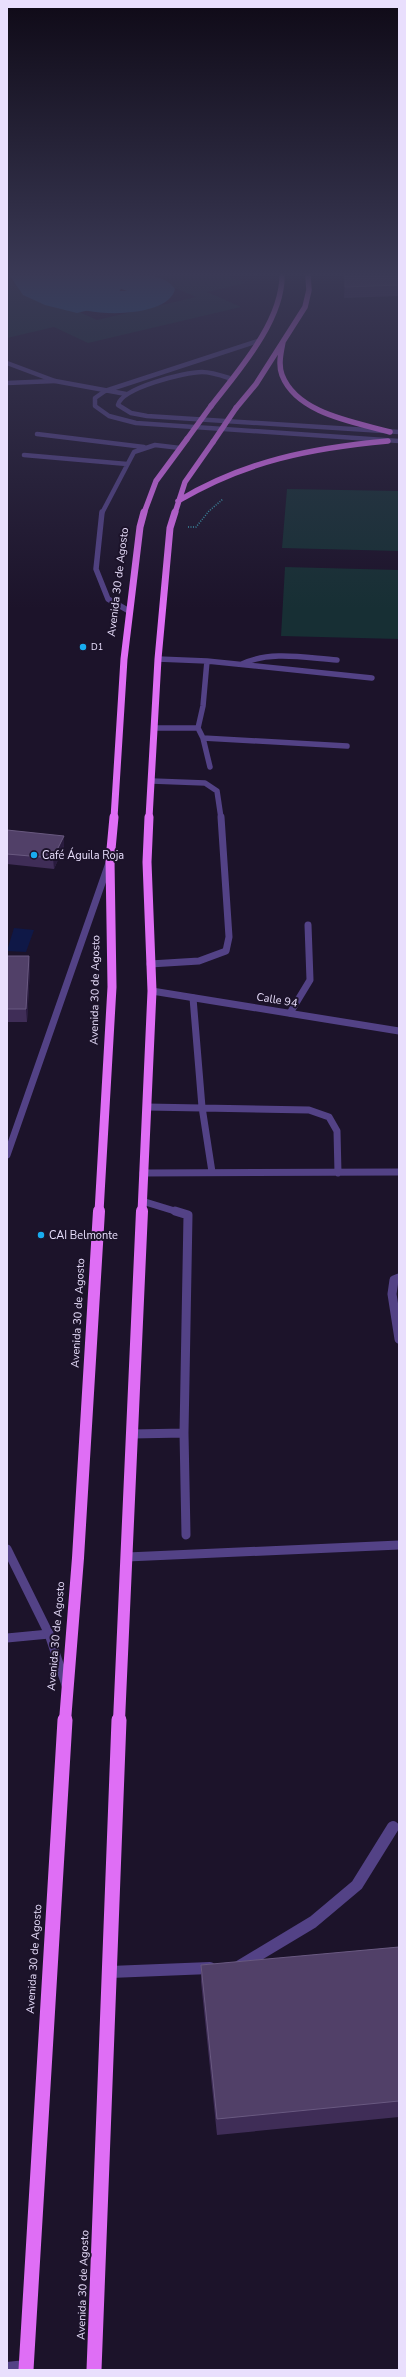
<svg xmlns="http://www.w3.org/2000/svg" width="406" height="2377" font-family="'Nunito Sans',sans-serif">
	<style>
		.green { fill: #172f34 }
		.water { fill: #0f1847 }
		.lines { fill: none; stroke-linecap: round; stroke-linejoin: round }
		.taxiway { fill: #1a608c; fill-rule: evenodd }
		.runway { fill: #1a608c; fill-rule: evenodd }
		.path { stroke: #3aa3b6; stroke-width: 1.5; stroke-dasharray: 1 1.5; stroke-linecap: butt }
		.service-far4 { stroke: #534286; stroke-width: 4.5 }
		.service-far3 { stroke: #534286; stroke-width: 5.5 }
		.service-far2 { stroke: #534286; stroke-width: 7 }
		.service-far1 { stroke: #534286; stroke-width: 9 }
		.service { stroke: #534286; stroke-width: 12 }
		.minor-far2 { stroke: #534286; stroke-width: 4.5 }
		.minor-far1 { stroke: #534286; stroke-width: 7 }
		.minor { stroke: #534286; stroke-width: 9 }
		.tertiary-far1 { stroke: #534286; stroke-width: 4.5 }
		.tertiary { stroke: #534286; stroke-width: 7 }
		.primary-far4 { stroke: #df6ef5; stroke-width: 5.5 }
		.primary-far3 { stroke: #df6ef5; stroke-width: 7 }
		.primary-far2 { stroke: #df6ef5; stroke-width: 9 }
		.primary-far1 { stroke: #df6ef5; stroke-width: 12 }
		.primary { stroke: #df6ef5; stroke-width: 15 }
		.primary-bridge { stroke: #df6ef5; stroke-width: 5.5 }
		.wall { fill: #3f2d57 }
		.shaded-wall { fill: #291b3d }
		.building { fill: #514068; stroke: #695980 }
		.poi-dot { fill: #18acef; stroke: #1c132a; stroke-width: 1.5 }
		.labels { text-anchor: middle; dominant-baseline: central; stroke-width: 4; stroke-linejoin: round; paint-order: stroke }
		.far-poi-label { font-size: 9px; fill: #e9dffd; stroke: #1c132a; text-anchor: start }
		.street-label { font-size: 11px; fill: #e9dffd; stroke: #1c132a }
		.poi-label { font-size: 11px; fill: #e9dffd; stroke: #1c132a; text-anchor: start }
	</style>
	<rect width="100%" height="100%" fill="#1c132a"/>
	<path class="green" d="M147 276H228L246 283 207 292 241 307 88 343 54 327 7 338V279L97 320 196 297Z
		M287 489 399 491V551L282 548Z
		M285 567 399 570V639L281 636Z"/>
	<path class="water" d="M14 928 34 930 26 952 7 951Z"/>
	<g class="lines">
		<path class="taxiway" d="M75 276 90 278 95 286 94 289 101 291H127L108 284 103 276C126 276 161 269 175 289 169 318 89 318 68 304 64 301 60 295 57 290L64 278Z"/>
		<path class="runway" d="M10 276H115L123 286 109 305 77 313 45 305 23 295Z"/>
		<path class="path" d="M188 527H196L209 511 223 499"/>
		<path class="service-far4" d="M7 383 55 381
			M37 434 144 447
			M24 455 127 464
			M102 513 134 452 155 445 180 448"/>
		<path class="service-far3" d="M102 512 96 569 108 599 129 611
			M158 659 207 661 372 678
			M207 661 203 706 198 728 203 738 210 767
			M242 664C271 650 306 658 337 660
			M155 728H198
			M203 738 347 746
			M152 781 205 783 217 791 221 818"/>
		<path class="service-far2" d="M150 964 199 961 226 951 229 937 221 817
			M193 998 202 1107 212 1172
			M290 1013 310 980 308 925
			M147 1107 309 1110 329 1117 337 1131 338 1173
			M143 1173 399 1172
			M142 1201 178 1212"/>
		<path class="service-far1" d="M399 1278 394 1280 392 1294 399 1339
			M184 1433 186 1535
			M132 1434 184 1433 188 1215 175 1211
			M7 1638 49 1634"/>
		<path class="service" d="M240 1966 313 1922 357 1885 393 1827
			M110 1972 210 1968
			M7 2368 26 2366"/>
		<path class="minor-far2" d="M7 363 55 381 126 394"/>
		<path class="minor-far1" d="M7 1155 109 863"/>
		<path class="minor" d="M7 1549 49 1634 66 1685
			M127 1557 399 1545"/>
		<path class="tertiary-far1" d="M258 341 105 391 95 398V406L109 416 136 423 399 441
			M230 381 229 378C220 375 211 372 202 372 185 372 121 388 118 405L131 413 147 416 399 432"/>
		<path class="tertiary" d="M152 991 399 1031"/>
		<path class="primary-far4" d="M283 342C281 352 278 365 282 375 297 414 355 422 390 432
			M211 406C238 371 282 322 282 276
			M236 408 256 384 305 307 309 290 308 276
			M178 501C245 461 311 448 388 441
			M144 513 156 481 187 439
			M175 513 185 482 213 442"/>
		<path class="primary-far3" d="M114 818 124 659 140 527 144 512
			M149 818 158 659 170 528 175 512"/>
		<path class="primary-far2" d="M99 1212 112 987 110 860 114 817
			M142 1212 152 991 147 862 149 817"/>
		<path class="primary-far1" d="M65 1721 78 1558 99 1211
			M119 1721 142 1211"/>
		<path class="primary" d="M26 2370 65 1720
			M94 2370 119 1720"/>
		<path class="primary-bridge" d="M187 439 211 406
			M213 442 236 408"/>
	</g>
	<path class="wall" d="M344 276H399V296L344 298 345 278Z
		M7 830 64 846 54 869 7 864Z
		M7 956H29L30 968 27 1022H7Z
		M399 1947V2117L217 2135 201 1982V1965Z"/>
	<path class="shaded-wall" d="M64 836V846L54 869 53 858Z
		M29 956 30 968 27 1022 26 1009Z"/>
	<path class="building" d="M345 276H399V285L345 287Z
		M7 830 64 836 53 858 7 854Z
		M7 956H29L26 1009H7Z
		M399 1947V2101L217 2119 201 1965Z"/>
	<linearGradient id="sky" x2="0" y2="1"><stop stop-color="#0f0a17"/><stop offset="0.45" stop-color="#3a3955"/><stop offset="1" stop-color="#3a3955" stop-opacity="0"/></linearGradient>
	<rect width="406" height="609" fill="url(#sky)"/>
	<g class="poi-dot">
		<circle cx="83" cy="647" r="4"/>
		<circle cx="34" cy="855" r="4"/>
		<circle cx="41" cy="1235" r="4"/>
	</g>
	<g class="labels">
		<g class="far-poi-label">
			<text x="91" y="647">D1</text>
		</g>
		<g class="street-label">
			<text transform="translate(118 582) rotate(-83)">Avenida 30 de Agosto</text>
			<text transform="translate(95 990) rotate(-89)">Avenida 30 de Agosto</text>
			<text transform="translate(277 1000) rotate(9)">Calle 94</text>
			<text transform="translate(78 1313) rotate(-87)">Avenida 30 de Agosto</text>
			<text transform="translate(56 1636) rotate(-85)">Avenida 30 de Agosto</text>
			<text transform="translate(34 1959) rotate(-86)">Avenida 30 de Agosto</text>
			<text transform="translate(83 2285) rotate(-88)">Avenida 30 de Agosto</text>
		</g>
		<g class="poi-label">
			<text x="42" y="855">Café Águila Roja</text>
			<text x="49" y="1235">CAI Belmonte</text>
		</g>
	</g>
	<rect width="406" height="2377" fill="none" stroke="#e9dffd" stroke-width="16"/>
</svg>
